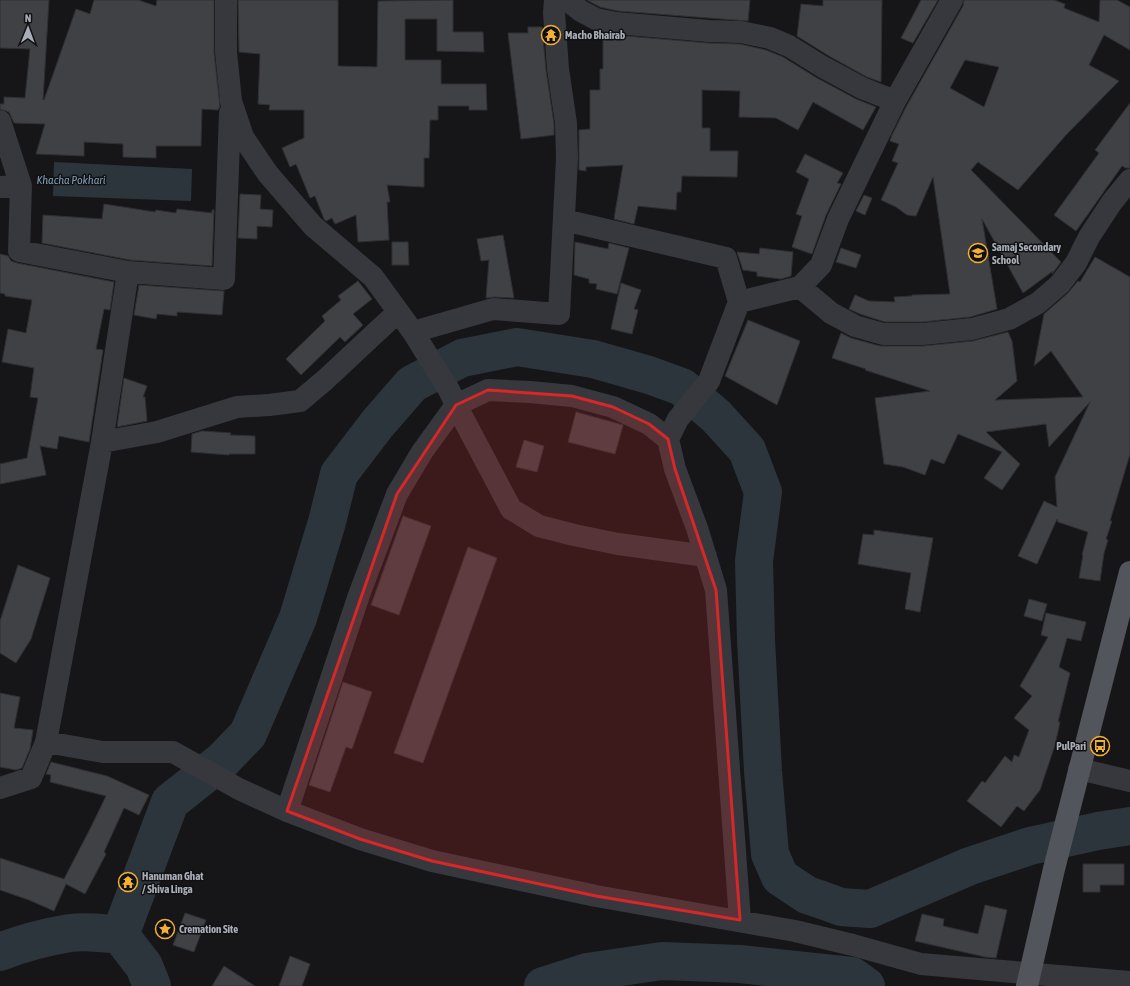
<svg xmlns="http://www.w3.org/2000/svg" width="1130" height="986" font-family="'Asap Condensed',sans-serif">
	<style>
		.water { fill: #2c353c }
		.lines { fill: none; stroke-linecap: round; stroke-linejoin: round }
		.river { stroke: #2c353c; stroke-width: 38 }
		.building { fill: #404145; stroke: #303034; fill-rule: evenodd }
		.minor { stroke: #37383d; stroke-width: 22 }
		.major { stroke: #53555c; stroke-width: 22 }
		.marked { fill: #d62828; fill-opacity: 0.2; stroke: #d62828; stroke-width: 3; stroke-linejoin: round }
		.labels { text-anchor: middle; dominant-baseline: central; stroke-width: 3; stroke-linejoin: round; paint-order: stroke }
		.poi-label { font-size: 11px; font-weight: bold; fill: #a8adb8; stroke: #111113; text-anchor: start }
		.water-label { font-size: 12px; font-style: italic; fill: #7f9bb3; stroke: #111113 }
	</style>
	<rect width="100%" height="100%" fill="#161618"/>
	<path class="water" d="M54 162 192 169 191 201 53 196Z"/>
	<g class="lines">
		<path class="river" d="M120 935 170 802 223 760 248 734 298 618 327 522 339 474 378 423 412 384 462 358 517 347 593 359 649 375 682 387 716 416 747 450 763 492 754 561 756 640 763 771 770 854 780 877 807 895 822 900 841 907 870 909 970 866 1030 846 1098 831 1130 826
			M0 952C22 943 46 937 70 933 86 931 103 933 120 935L144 966 152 986
			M543 986 587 972 662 961 740 964 852 976 866 986"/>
	</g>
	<path class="building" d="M0 0H49L43 100H44L76 9 90 14 94 0H138L156 6 157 0H214V53L220 106 218 110 202 109 201 146H156V158L123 157V144L84 142V156L36 154 45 124 14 123 9 112 0 109V104H4V97L25 98 30 49 0 48Z
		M238 0H338V66L377 67 378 1 453 0V32H483L484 52 437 51V19H405V60H441V84H486L487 110H469V106H438V120H430L429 158H424V187L387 185 390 202H387L389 240 358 242 356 215 335 224 332 218 326 221 324 219 315 196 310 198 296 164 290 167 282 148 304 138V110H269L270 105 258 104 260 54 239 52Z
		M587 0H750L748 21 618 11 600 7Z
		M823 0H882L881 82 867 77 829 56 797 36 801 4 823 6Z
		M921 0H938L913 43 901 38Z
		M964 0H1054L1065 4 1064 8 1099 22 1100 0H1117L1130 7V50L1104 35 1089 65 1119 81 1066 135 1018 190 978 162 971 170 1061 262 1052 274 1053 271 1023 293 982 219 997 309 970 317 922 322H885L860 314 849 309 855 295 869 301 895 302 894 297 912 296V295L950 294 933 177 916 216 907 215 896 207 881 200 898 163 892 161 899 144 890 141 892 135 906 107 963 6ZM965 60 999 67 984 107 950 88Z
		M528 27H542L546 70 554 124V135L521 139 508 33H528Z
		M603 33 615 35 708 43 740 44 766 50 783 57 817 78 856 99 876 107 863 130 813 102 798 130 776 118 739 117 740 91 702 90V128H710V151H738L737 177 682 176 681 192H677L676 210 638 206 634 224 614 219 623 165 586 167V171L579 170V130L590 129V90H600V69H603Z
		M1130 103V168H1126L1122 166 1076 231 1054 215 1099 153 1095 150Z
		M805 154 843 173 837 183 841 184 826 215 812 254 792 247 802 216 796 214 809 179 796 172Z
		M240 194 261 195 260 209 273 210 272 227 257 226V239L238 238Z
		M864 195 872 198 865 215 856 211Z
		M104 204 155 212 156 210 176 213 177 209 212 213V210H214L212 266 130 260 42 243 43 215 102 219Z
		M503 235 514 298 494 297 486 298 489 260 481 261 477 239Z
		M392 242H408L409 265H392Z
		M575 242 608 249 609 243 629 248 617 294 596 289 597 284 589 283V279L574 275Z
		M760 248 793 252 791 276 781 279 757 276V272L743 270 737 252 759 254Z
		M841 248 861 255 856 268 836 262Z
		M0 254 8 256 11 261 17 263 114 282 110 310 104 309 96 349 103 350 89 442 59 436 57 449 40 446 46 475 0 484V464L27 458 38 398 30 397 34 368 2 362 8 329 26 333 32 300 5 296V294L0 293Z
		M1095 257 1130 277V454L1110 521H1112L1106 539 1108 540 1104 553 1100 581 1079 578 1083 555H1082L1088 532 1058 522 1057 519 1037 564 1018 556 1044 501 1057 507 1055 477 1090 402 1049 447 1046 424 986 432 1020 464 1002 490 984 478 1002 452 958 434 944 464 931 459 925 475 903 467 884 464 875 398 930 391 865 370 866 369 832 358 841 333 851 338 880 346H923L973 341 1008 332 1012 341 1017 381 995 400 1083 397 1051 351 1034 366 1044 314 1068 293 1078 281 1080 282Z
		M358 281 372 299 353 314 363 325 345 342 340 337 301 375 286 359 325 321 322 316 341 300 338 296Z
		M621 283 641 290 634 309 638 310 632 334 611 329Z
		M139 285 224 291 222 315 177 312V316L157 314 156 319 134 315Z
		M748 320 800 341 777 405 725 376Z
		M124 378 147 386 143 397H145L147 421 117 427Z
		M576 412 623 425 615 454 568 442Z
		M202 431 231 433 230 435 255 436V454H229V455L191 452 192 434Z
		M524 440 544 446 537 472 516 467Z
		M403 516 431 526 399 615 371 605Z
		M874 530 933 538 920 612 905 609 911 573 858 564 863 534 874 535Z
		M468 547 497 558 423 763 394 753Z
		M18 565 50 578 31 639 16 663 0 653V621Z
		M1029 599 1047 604 1042 621 1024 616Z
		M1046 613 1086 622 1081 641 1067 638 1059 667 1070 673 1058 722H1060L1055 745 1040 790 1024 811 1017 806 1001 827 967 801 982 781 985 783 1005 756 1012 762 1014 755 1019 757 1029 730 1014 718 1032 696 1020 686 1048 637 1041 635Z
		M343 682 372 692 352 749 346 747 330 792 309 785Z
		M0 693 20 697 14 728 33 730 30 749 22 768 16 770 0 767Z
		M51 762 107 776 149 795 139 815 124 808 104 852 106 854 85 894 66 884 54 911 29 900 0 890V858L64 879 91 827 106 796 50 782 51 775 46 774Z
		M1083 864H1124V885H1100V892H1083Z
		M985 905 1007 910 996 958 985 957 915 941 922 914 944 919 943 926 978 934Z
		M185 913 206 920 194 952 173 945Z
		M290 956 310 964 302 986H279Z
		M224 966 255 986H212Z"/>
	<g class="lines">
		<path class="minor" d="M226 0V52L231 101 243 137 268 174 313 226 373 277 413 332 449 390 456 405 422 452 397 494 359 595 287 811
			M567 0 581 11 596 19 616 23 709 31 741 32 770 38 789 46 823 67 862 88 895 101
			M0 121 21 186 19 251 128 272 224 279 230 113
			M0 187 21 186
			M564 220 726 258 739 302
			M800 287 831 313 855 326 883 334H923L972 329 1009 319 1038 303 1060 284 1076 263 1089 237 1112 202 1130 180
			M413 332 493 309 559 314 567 158 566 123 558 69 554 13 555 0
			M668 439 649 424 613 407 572 396 530 392 488 390 456 405 511 509 539 526 574 535 618 544 706 556
			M102 442 157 432 237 407 269 405 300 401 325 380 371 337 398 312
			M46 742 103 752H173L239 789 287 811 360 839 432 861 596 896 795 931 853 945 921 964 1130 982
			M1079 769 1130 781
			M0 788 31 778 46 742 102 442 128 272
			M740 920 716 590 697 528 675 469 668 439 678 419 709 381 739 302 800 287 821 265 838 219 895 101 952 0"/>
		<path class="major" d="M1027 986 1054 869 1130 572"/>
	</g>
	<path class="marked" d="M488 390 572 396 613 407 649 424 668 439 675 469 716 590 740 920 596 896 432 861 360 839 287 811 397 494 456 405Z"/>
	<defs>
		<symbol id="temple-ring" viewBox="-11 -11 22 22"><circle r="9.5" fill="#111113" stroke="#f2b134" stroke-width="1.5"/><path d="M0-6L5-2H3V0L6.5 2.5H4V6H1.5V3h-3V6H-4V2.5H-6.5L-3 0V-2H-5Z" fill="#f2b134"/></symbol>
		<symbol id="school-ring" viewBox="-11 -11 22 22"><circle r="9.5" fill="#111113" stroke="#f2b134" stroke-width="1.5"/><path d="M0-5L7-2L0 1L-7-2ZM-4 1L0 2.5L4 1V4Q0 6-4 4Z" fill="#f2b134"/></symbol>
		<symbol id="bus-ring" viewBox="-11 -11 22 22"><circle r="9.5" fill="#111113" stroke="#f2b134" stroke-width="1.5"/><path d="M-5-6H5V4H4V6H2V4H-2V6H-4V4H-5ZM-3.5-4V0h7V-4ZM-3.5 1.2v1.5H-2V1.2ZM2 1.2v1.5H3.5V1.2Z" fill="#f2b134"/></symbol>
		<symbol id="sight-ring" viewBox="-11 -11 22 22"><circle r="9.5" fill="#111113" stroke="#f2b134" stroke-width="1.5"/><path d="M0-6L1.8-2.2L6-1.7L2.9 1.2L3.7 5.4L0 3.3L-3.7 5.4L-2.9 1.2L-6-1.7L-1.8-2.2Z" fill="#f2b134"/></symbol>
	</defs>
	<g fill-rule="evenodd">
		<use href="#temple-ring" x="540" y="24" width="22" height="22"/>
		<use href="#school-ring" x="967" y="242" width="22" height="22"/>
		<use href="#bus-ring" x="1089" y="735" width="22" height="22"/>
		<use href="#temple-ring" x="117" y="871" width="22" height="22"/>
		<use href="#sight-ring" x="154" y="918" width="22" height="22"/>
	</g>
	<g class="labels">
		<g class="poi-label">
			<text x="565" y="35">Macho Bhairab</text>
			<text x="992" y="247">Samaj Secondary<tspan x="992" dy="13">School</tspan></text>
			<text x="1086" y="746" text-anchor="end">PulPari</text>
			<text x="142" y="876">Hanuman Ghat<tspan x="142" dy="13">/ Shiva Linga</tspan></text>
			<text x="179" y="929">Cremation Site</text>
		</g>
		<g class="water-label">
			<text x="71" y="180">Khacha Pokhari</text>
		</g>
	</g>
	<g transform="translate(28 28) rotate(1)" stroke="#111113" stroke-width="3" paint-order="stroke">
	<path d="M0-3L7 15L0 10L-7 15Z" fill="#a8adb8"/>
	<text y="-6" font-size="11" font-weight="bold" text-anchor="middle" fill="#a8adb8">N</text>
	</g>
</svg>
